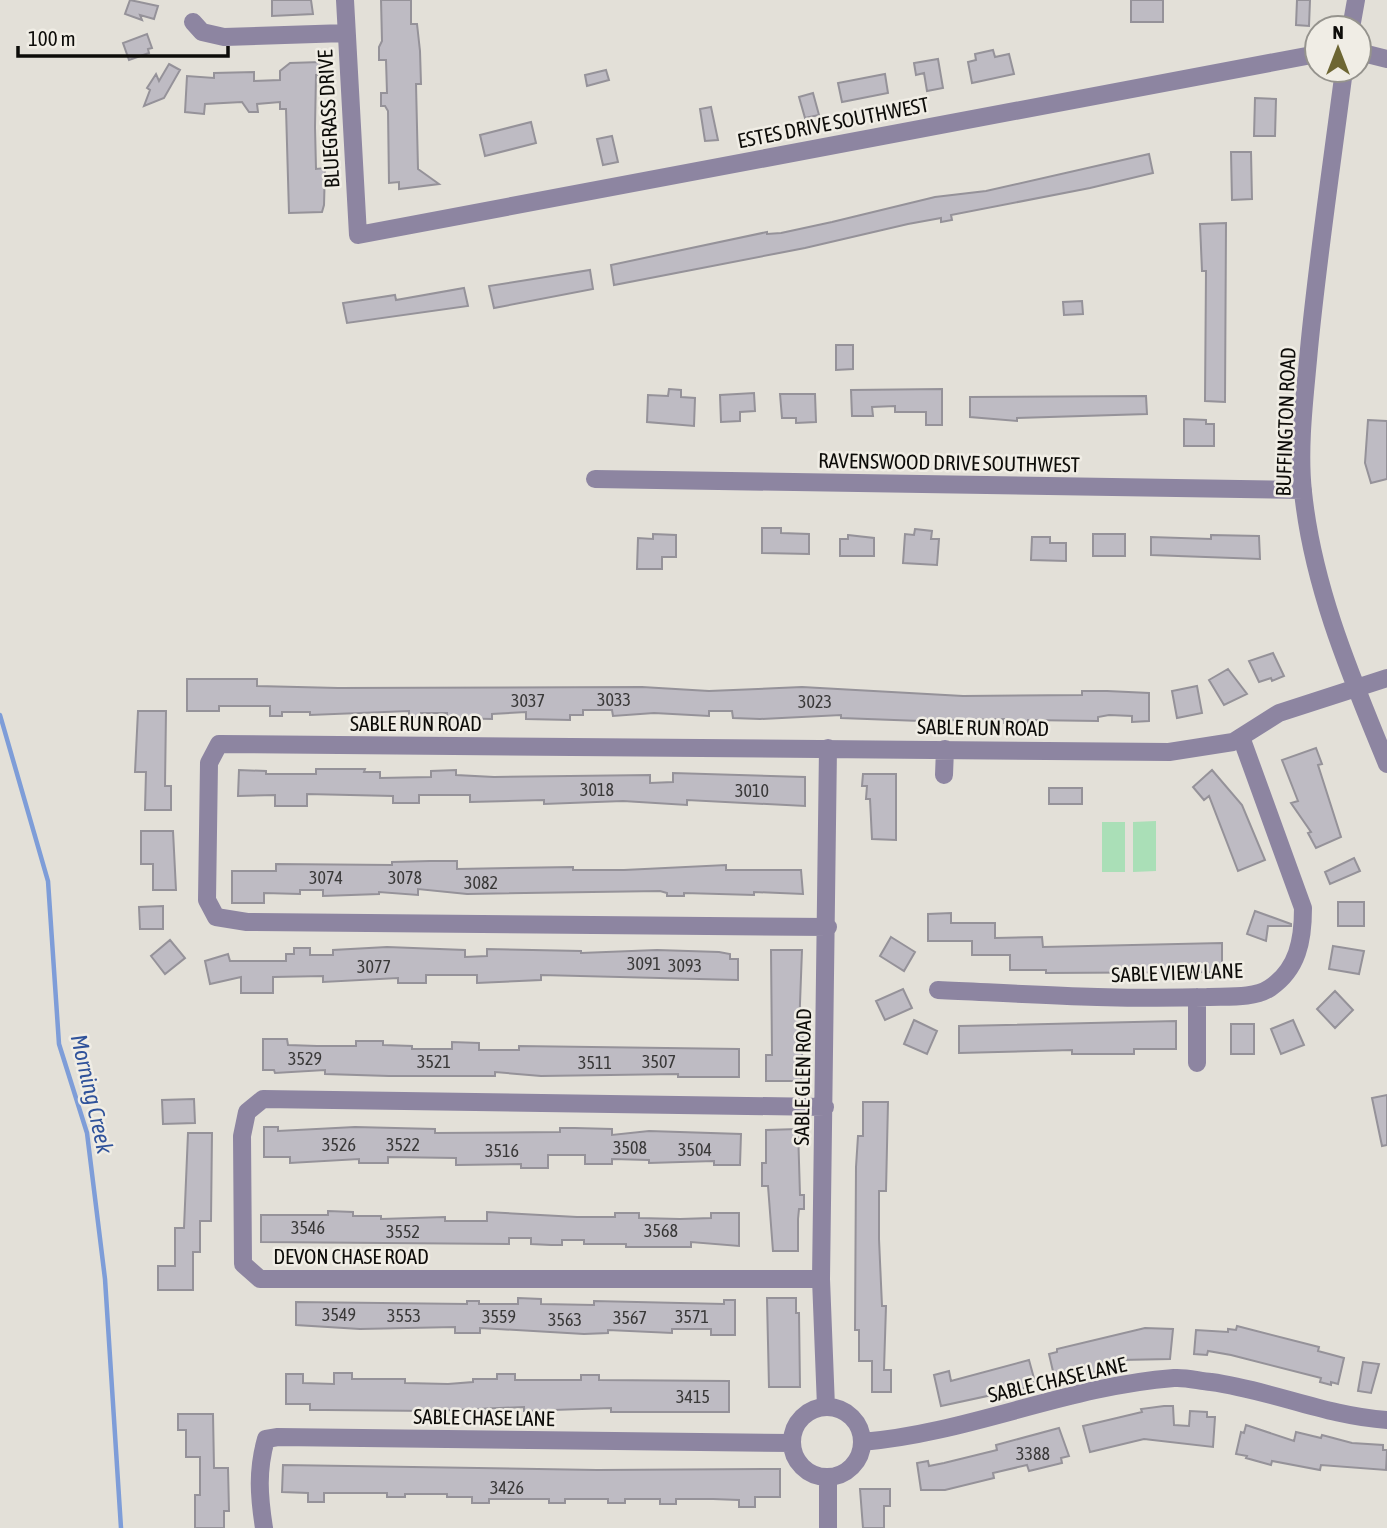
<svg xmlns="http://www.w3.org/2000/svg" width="1387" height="1528" font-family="'Asap Condensed',sans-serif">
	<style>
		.green { fill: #aadfb7 }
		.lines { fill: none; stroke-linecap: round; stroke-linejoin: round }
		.stream { stroke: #7e9dd8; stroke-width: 4.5 }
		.building { fill: #bebbc3; stroke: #959299; stroke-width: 2 }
		.minor { stroke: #8d85a1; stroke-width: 18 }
		.labels { text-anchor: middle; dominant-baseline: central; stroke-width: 5; stroke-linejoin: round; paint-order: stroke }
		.number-label { font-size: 18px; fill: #393838 }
		.street-label { font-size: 21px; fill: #0d0c09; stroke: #f0ede5 }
		.water-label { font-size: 23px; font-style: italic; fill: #2f529a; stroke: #f0ede5 }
	</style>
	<rect width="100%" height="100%" fill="#e3e0d8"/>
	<path class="green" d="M1156 821V871L1133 872V822Z
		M1102 822H1125V872H1102Z"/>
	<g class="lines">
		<path class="stream" d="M0 715 48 881 59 1044 87 1133 105 1279 121 1528"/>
	</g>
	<path class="building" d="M130 0 158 6 154 19 140 15 142 20 125 14Z
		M272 0H311L313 14 272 16Z
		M381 0H411V24H417L420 51 421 84H416L418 169 439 184 399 189V182L389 183 388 111 385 106H381V93H387L386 60H379V47L382 41Z
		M1131 0H1163V22H1131Z
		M1297 0H1310L1309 26 1296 25Z
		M147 34 152 48 148 49 149 53 129 60 123 43Z
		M993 50 995 57 1009 54 1014 74 972 83 968 62 976 60 975 54Z
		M938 59 943 88 927 91 924 73 916 75 914 63Z
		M320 62V75H316L315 127 316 169 325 168 324 205 322 212 289 213 286 109H280V102L257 104 258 112H249L242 102 205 104 204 114 185 112 187 76 214 78V73L254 72V81L280 80V71L290 63Z
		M169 64 180 70 164 98 144 106 150 90 147 88 156 74 159 81Z
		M606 70 609 80 587 86 585 75Z
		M885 74 888 93 842 102 838 83Z
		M813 93 819 115 805 118 799 97Z
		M1255 98 1276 99 1275 136H1254Z
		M711 107 718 140 705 141 700 109Z
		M531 122 536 143 485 156 480 135Z
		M612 136 618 162 603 165 597 139Z
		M1231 152H1251L1252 199 1232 200Z
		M1149 154 1153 173 1090 188 951 215 952 220 941 222V218L908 224 805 248 614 285 611 265 767 232V234L781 233 832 222 935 197 986 191Z
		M1226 223 1225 402 1205 401 1206 271H1202L1200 224Z
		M590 270 593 289 494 308 489 286Z
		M464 288 468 306 347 323 343 303 395 295 396 300Z
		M1082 301 1083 314 1064 315 1063 302Z
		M836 345H853V369L836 370Z
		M669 389 681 390V397L695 398 694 426 647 422 648 395 668 396Z
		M942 389V425H926V412H895V406L872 407 873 416H852L851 390Z
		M754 393 755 411 740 412V421L721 422 720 395Z
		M780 394H815L816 422 796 423V418H782Z
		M1146 396 1147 414 1017 418V421L970 417V397Z
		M1184 419 1206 420V424H1214V446H1184Z
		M1368 420 1387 421V479L1371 483 1365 463Z
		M762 528H781V533L809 534V554L762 553Z
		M915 529 932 531 931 539H939L937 565 903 563 905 534 914 535Z
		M653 534 676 535V557H662V569H637L638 538 653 539Z
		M1093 534H1125V556H1093Z
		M848 535 874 538V556H840V539H848Z
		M1211 535 1259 536 1260 559 1151 555V537L1211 539Z
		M1032 537H1050V543H1066V561L1031 560Z
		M1273 653 1284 676 1272 681 1271 678 1259 682 1249 661Z
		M1228 669 1247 694 1224 705 1209 680Z
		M187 679H257V686L338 688 642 687 709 691 802 687 963 696 1082 695V691H1107L1149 693V721L1132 722V716L1109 715 1098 717V721L1028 720V724L1004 723V719L921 721 841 718V715L760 719 733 718 732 711H709V716L654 713 613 716 612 710H583V715H570V720L526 719V712L492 714V719L447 718V713H421V717H409V711L310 715V712H282V716H270V706H219V711H187Z
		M1197 686 1202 713 1177 718 1172 691Z
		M138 711H166L165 786H171V810H145L146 772H135Z
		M1316 748 1322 764 1318 765 1341 837 1316 848 1308 833 1311 832 1291 803 1298 801 1282 760Z
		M316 769H365L364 772H380V778L431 777V771L456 770V775L494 777 650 775V783L673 782V773L805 777V806L687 800V805L623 801 544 804V800L470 802V795H419V803H393V796L307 794V806H275V795L238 796 239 770 266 771V774H316Z
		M1212 770 1242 805 1265 860 1238 871 1209 796 1204 800 1193 787Z
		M863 774H896V840L872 839 870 799H866L867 786H862Z
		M1049 788H1082V804H1049Z
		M141 831H173L176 890H153V864H141Z
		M1354 858 1360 871 1330 884 1325 872Z
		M430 861H457V869L573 867V870H624L726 865V870H801L803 894 754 892V895L684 893V896H667V893L660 891 467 894 418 889V895L379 892V894L323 896V890H300V894L264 893V903H232V871H276V864L392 865V862Z
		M1338 902H1364V926H1338Z
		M163 906V929H140L139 907Z
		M1255 911 1291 924V926H1268L1266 941 1247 934Z
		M951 913V923H995V938L1042 937 1043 947 1222 943V972L1046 973V970H1010V955H972V941H928V914Z
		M891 937 915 952 904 971 880 956Z
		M170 940 185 958 165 974 151 956Z
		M1333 946 1364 951 1359 974 1329 969Z
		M387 947 465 950V957L487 956V949L581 951V953L657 950 719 952 730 954V959H738V980L541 975V980L477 983V975H426V983H398V978L323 982V976L273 977V993H241V977L210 984 205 961 228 954 230 961H286V954H294V948H310V955H333V950Z
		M771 950H802L799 1030H803L801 1081H766V1055H772Z
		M903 989 912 1008 885 1020 876 1001Z
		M1335 991 1353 1010 1335 1028 1317 1009Z
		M914 1020 937 1031 927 1054 904 1044Z
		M1293 1020 1304 1045 1281 1054 1271 1029Z
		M1176 1021V1049H1134V1054H1072V1050L959 1053V1026Z
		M1231 1024H1254V1054H1231Z
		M263 1039H287L288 1045 317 1046H356V1041H383V1045L412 1046V1049H452V1042L479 1043V1050H519V1046L739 1049V1077H678V1074L541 1076 495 1072V1076H389L325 1074V1070L275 1073 274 1070H263Z
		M1387 1095V1145L1382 1146 1372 1098Z
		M194 1099 195 1123 163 1124 162 1100Z
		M863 1102H888L886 1191H879V1239L882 1306H886L884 1370H891V1392H872V1361H859V1330H855L856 1167 858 1136H863Z
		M264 1127H278V1131L355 1127 435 1129V1133L560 1132V1128H575L612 1129V1135L649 1131 741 1134 740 1165H714V1161L649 1163V1160L612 1159V1164H585V1155H548V1168H521V1164L456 1165V1158L388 1157V1163H359V1159L290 1163V1157H264Z
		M798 1129 800 1195H804V1209H799L798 1219V1251H773L768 1186H762V1163H766V1130Z
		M188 1133H212L211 1221H200V1252H193V1290H158V1266H175V1228H184Z
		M328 1211 353 1212V1216H381V1219L445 1217V1221H487V1212L577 1217H615V1213H639V1218L680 1219 711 1218V1213H739V1246L691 1242V1247H626V1244H584V1240H562V1245H551L531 1244V1238H509V1244L261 1242V1215H328Z
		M518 1298 541 1299V1304L594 1305V1301L724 1304V1300H735V1335H711V1329H672V1333L608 1330V1333L584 1334 480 1328V1333H455V1327L360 1329 296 1325V1302L467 1304V1301H479V1304H518Z
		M767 1298H796V1313H799L800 1387H769Z
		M1237 1326 1319 1347 1318 1351 1344 1358 1338 1384 1331 1382V1385L1320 1382 1321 1378 1231 1355 1208 1351 1207 1355 1194 1354 1196 1330 1228 1332V1329L1236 1330Z
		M1145 1328 1173 1329 1170 1359 1121 1360 1122 1366 1055 1380 1049 1354 1057 1352V1349Z
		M1029 1360 1035 1382 1028 1383 1029 1387 941 1406 934 1375 949 1371 951 1381Z
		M1363 1362 1379 1364 1371 1393 1358 1391Z
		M334 1373H352V1379H405V1383L448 1384 473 1382V1379H497V1374H515V1380H581V1375H599V1380L729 1381V1412H611V1408L524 1411V1407L432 1411 325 1410H310V1404H286V1374H303V1383L334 1384Z
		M1164 1406H1173L1174 1425 1189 1426 1190 1411 1207 1412V1417H1215L1213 1447 1144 1439 1090 1452 1083 1426 1142 1412 1141 1409Z
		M178 1414H213L214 1468H228L229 1511H224V1528H195V1495H200V1457H186V1430H178Z
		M1246 1425 1294 1441 1296 1432 1321 1438 1322 1435 1352 1443 1383 1445V1450H1387L1386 1470 1321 1465 1320 1470 1272 1461 1271 1465 1246 1458 1247 1456 1236 1454 1241 1432 1244 1433Z
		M1059 1428 1069 1456 1061 1458 1062 1463 1029 1471 1027 1465 993 1473 994 1478 945 1490H921L917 1463 928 1461 929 1466 944 1463 997 1450 996 1445Z
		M283 1465 597 1470 780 1469V1497H755V1507H739V1500L713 1499H676V1504H660V1499H625V1503H608V1499H565V1503H549V1499H489V1503H472V1497H447V1494H405V1497H387V1493H324V1502H308V1493L282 1492Z
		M860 1489H890V1506H884V1528H863Z"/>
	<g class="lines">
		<path class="minor" d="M345 0 358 235 1317 54
			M193 22 202 32 224 37 346 33
			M1351 28 1356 0
			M1359 52 1387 59
			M1344 70C1332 163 1318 256 1309 349 1305 395 1298 446 1303 492 1313 588 1351 676 1387 764
			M595 479 1303 490
			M944 775 945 749
			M828 927 247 922 216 917 207 900 209 763 219 744 1169 752 1233 742 1279 713 1387 678
			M938 990C1028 994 1117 1000 1207 997 1225 996 1254 999 1270 988 1298 969 1303 940 1303 908L1241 737
			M1197 997V1063
			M821 1279H260L243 1264 242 1136 247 1112 263 1099 825 1107
			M826 1407 821 1279 828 748
			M792 1442a35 35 0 1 1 70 0a35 35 0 1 1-70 0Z
			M862 1442C969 1433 1067 1386 1174 1378 1186 1377 1199 1381 1211 1382 1271 1390 1326 1416 1387 1420
			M828 1477V1528
			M264 1528C259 1496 257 1471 266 1439L278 1437 792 1443"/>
	</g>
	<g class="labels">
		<g class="number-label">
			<text x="614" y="699">3033</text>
			<text x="528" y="700">3037</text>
			<text x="815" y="701">3023</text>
			<text x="597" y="789">3018</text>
			<text x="752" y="790">3010</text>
			<text x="326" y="877">3074</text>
			<text x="405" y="877">3078</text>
			<text x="481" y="882">3082</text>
			<text x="644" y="963">3091</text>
			<text x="685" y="965">3093</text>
			<text x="374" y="966">3077</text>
			<text x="305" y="1058">3529</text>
			<text x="434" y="1061">3521</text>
			<text x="659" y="1061">3507</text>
			<text x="595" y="1062">3511</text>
			<text x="339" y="1144">3526</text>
			<text x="403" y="1144">3522</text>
			<text x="630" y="1147">3508</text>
			<text x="695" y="1149">3504</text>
			<text x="502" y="1150">3516</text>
			<text x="308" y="1227">3546</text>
			<text x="661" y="1230">3568</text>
			<text x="403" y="1231">3552</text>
			<text x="339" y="1314">3549</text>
			<text x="404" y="1315">3553</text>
			<text x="499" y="1316">3559</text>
			<text x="692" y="1316">3571</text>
			<text x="630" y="1317">3567</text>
			<text x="565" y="1319">3563</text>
			<text x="693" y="1396">3415</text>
			<text x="1033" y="1453">3388</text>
			<text x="507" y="1487">3426</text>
		</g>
		<g class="street-label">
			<text transform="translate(328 119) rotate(-93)">BLUEGRASS DRIVE</text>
			<text transform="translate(833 122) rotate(-11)">ESTES DRIVE SOUTHWEST</text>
			<text transform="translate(1285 422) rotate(-88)">BUFFINGTON ROAD</text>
			<text transform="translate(949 462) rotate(1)">RAVENSWOOD DRIVE SOUTHWEST</text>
			<text x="416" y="723">SABLE RUN ROAD</text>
			<text transform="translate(983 727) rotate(1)">SABLE RUN ROAD</text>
			<text transform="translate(1177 972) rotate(-2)">SABLE VIEW LANE</text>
			<text transform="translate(802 1077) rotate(-89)">SABLE GLEN ROAD</text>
			<text x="351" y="1256">DEVON CHASE ROAD</text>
			<text transform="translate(1057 1379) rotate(-13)">SABLE CHASE LANE</text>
			<text transform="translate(484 1417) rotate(1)">SABLE CHASE LANE</text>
		</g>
		<g class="water-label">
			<text transform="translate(92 1094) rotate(77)">Morning Creek</text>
		</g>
	</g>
	<g transform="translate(1338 49)"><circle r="33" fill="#f0ede5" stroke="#95938d" stroke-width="2"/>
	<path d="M0-5L12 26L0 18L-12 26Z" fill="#6d6633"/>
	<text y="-10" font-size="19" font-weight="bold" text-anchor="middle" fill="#0d0c09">N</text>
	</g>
	<path d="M18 46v10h210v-10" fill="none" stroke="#0d0c09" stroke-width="3.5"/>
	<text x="28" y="46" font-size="21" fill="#0d0c09" stroke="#f0ede5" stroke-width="5" paint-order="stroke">100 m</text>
</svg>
